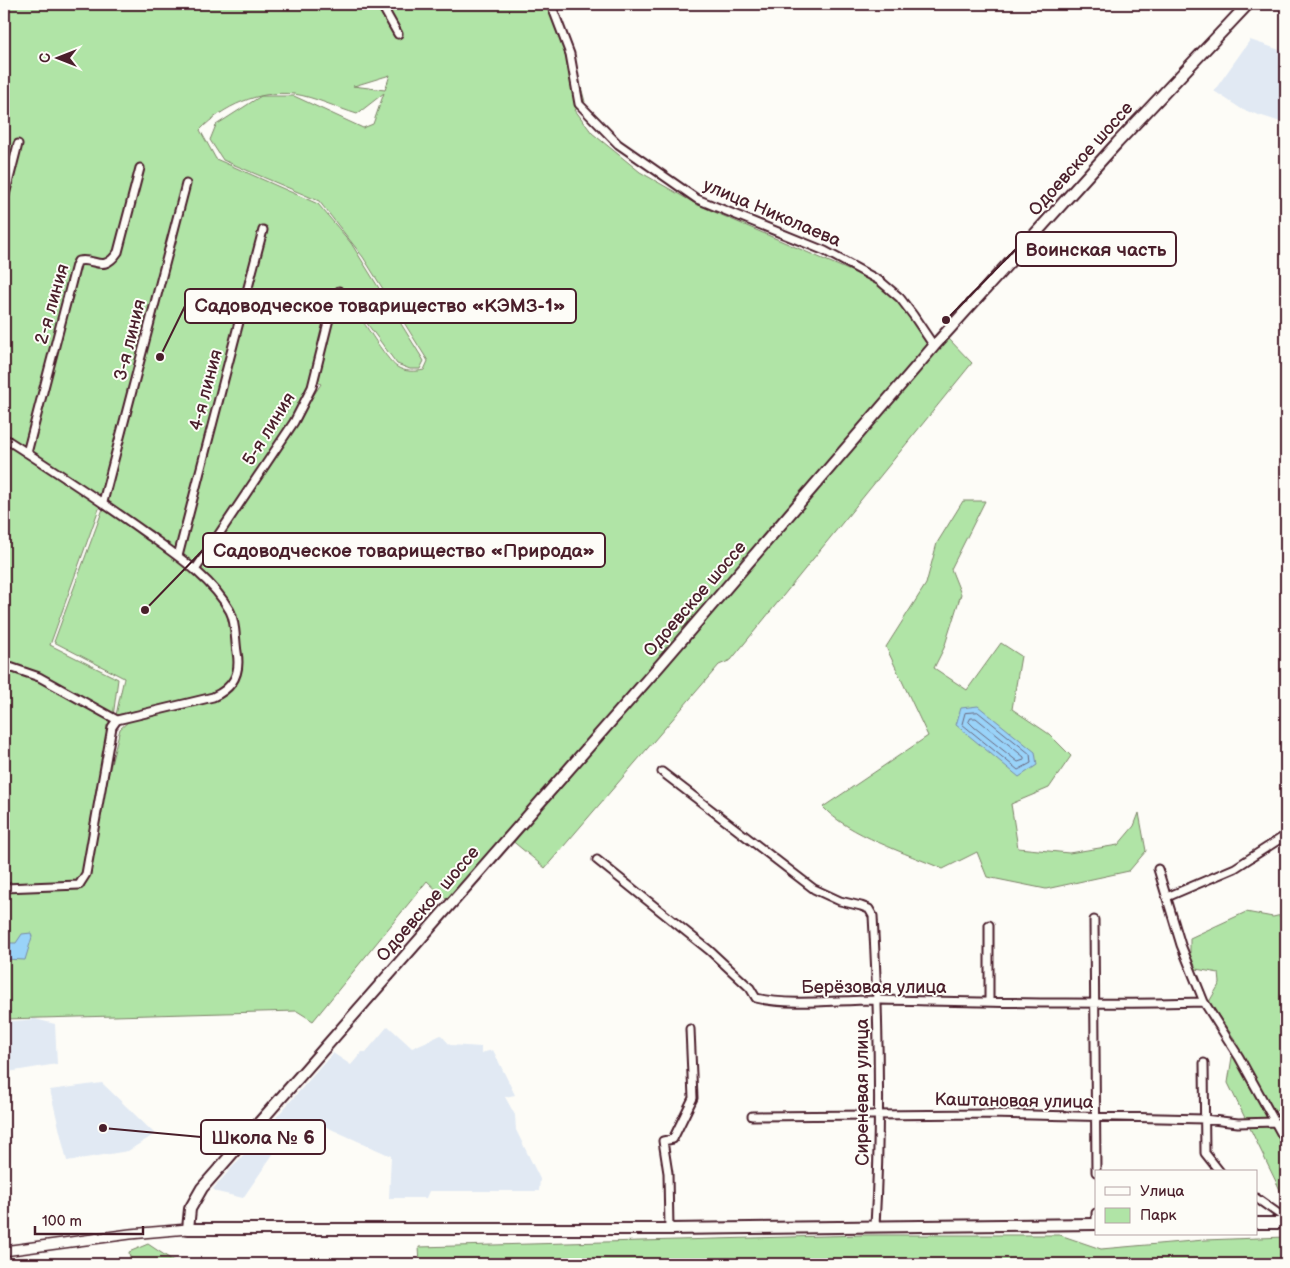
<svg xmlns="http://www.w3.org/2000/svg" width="1290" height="1268" font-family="'Balsamiq Sans',sans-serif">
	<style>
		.built { fill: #e1e9f3 }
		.green { fill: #b0e4a6; stroke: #7d8268; fill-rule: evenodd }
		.water { fill: #99d3f9; stroke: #798ba7 }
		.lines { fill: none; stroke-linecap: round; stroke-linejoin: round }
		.shore { stroke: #6a677d; stroke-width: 1 }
		.minor-casing { stroke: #4a1f2b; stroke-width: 11 }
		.tertiary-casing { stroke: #4a1f2b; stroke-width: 12 }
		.secondary-casing { stroke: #4a1f2b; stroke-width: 14 }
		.minor { stroke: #fdfcf7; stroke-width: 7 }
		.tertiary { stroke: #fdfcf7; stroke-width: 9 }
		.secondary { stroke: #fdfcf7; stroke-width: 10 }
		.labels { text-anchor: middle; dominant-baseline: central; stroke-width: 4; stroke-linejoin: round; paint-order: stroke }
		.street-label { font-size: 18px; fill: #4a1f2b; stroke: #fdfcf7 }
		.leader { fill: none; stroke: #4a1f2b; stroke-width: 2 }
		.callout-dot { fill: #4a1f2b; stroke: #fdfcf7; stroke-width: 2 }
		.callout { fill: #fdfcf7; stroke: #4a1f2b; stroke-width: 2 }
		.callout-label { font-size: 19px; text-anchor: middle; font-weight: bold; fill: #4a1f2b }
	</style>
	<rect width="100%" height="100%" fill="#fdfcf7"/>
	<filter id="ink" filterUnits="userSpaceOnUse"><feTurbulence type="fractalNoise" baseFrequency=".02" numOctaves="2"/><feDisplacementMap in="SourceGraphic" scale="10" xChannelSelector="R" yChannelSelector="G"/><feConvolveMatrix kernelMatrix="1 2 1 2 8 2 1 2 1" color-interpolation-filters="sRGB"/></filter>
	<g filter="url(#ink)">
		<path class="built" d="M1250 40 1286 52V119L1284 123 1243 110 1214 91Z
			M35 1019 55 1024 57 1064 8 1072 4 1022Z
			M388 1026 412 1048 441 1035 450 1045 481 1047V1053L493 1050 515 1095 505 1097 515 1115 516 1130 540 1179 539 1191H429L426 1198H389L391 1156 322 1125 295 1122 243 1198 217 1192 213 1189 333 1053 351 1065 362 1052H366Z
			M102 1083 155 1134 128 1151 67 1161 50 1090Z"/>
		<path class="green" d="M4 4H554L570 45 585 102 575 110 592 133 640 172 696 204 876 282 898 299 933 354 948 338 972 363 731 660 719 665 545 868 504 834 447 900 427 881 313 1021 297 1011 4 1019V889H83L89 875 107 780 120 729 129 721 225 694 238 681 242 661 233 606 198 571 321 384 316 381 330 324 351 300C357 313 387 361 397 367 405 372 415 372 424 370L428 361 363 257 319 201 223 160 210 140 216 125 261 96H294L363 128 373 124 384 93 357 114C337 108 315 97 294 94 259 90 223 106 200 130L216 159 318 204 351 243 424 361 420 369H410L397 364 360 314 351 297 337 287 330 301 309 388 295 417 195 566 4 436ZM390 75 385 90 353 86H354Z
			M4 441 101 503 50 645 118 679 113 717 81 880 72 884 4 885Z
			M963 501H985L951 569 961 594 944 648 934 668 967 690 1001 643 1021 656 1012 709 1049 734 1071 756 1049 788 1011 804 1018 848 1069 853 1118 845 1134 826 1139 813 1146 851 1129 871 1046 889 987 877 977 852 943 869C908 854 847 834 823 807L928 736 886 647 926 584 937 543Z
			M104 506C137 529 216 580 229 617 235 634 235 657 236 674L217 694 116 715 124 678 54 642Z
			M1246 912 1273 917 1286 914V1101L1275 1112 1286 1132V1197L1283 1196 1228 1083 1232 1057 1238 1044 1209 1002 1220 983 1219 973 1190 968V938Z
			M863 1235H1060L1101 1249 1204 1240 1286 1237V1264H420L419 1247Z
			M148 1244 178 1264H131L129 1252Z"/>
		<path class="water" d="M978 706 1035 752 1037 765 1019 777 956 725 961 708Z
			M31 933 32 937 25 960 4 959V943H16L22 934Z"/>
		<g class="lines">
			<path class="shore" d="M978 712 1030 754 1031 763 1018 770 962 724 965 713Z
				M971 718H976L1024 757V760L1018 762 974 727 969 722Z"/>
			<defs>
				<path id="minor" d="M381 4 398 34
					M551 4 570 54 579 104 618 144 697 199 825 251 880 281 900 298 913 315 934 346
					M4 199 18 144
					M4 438C52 469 100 500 147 534 176 555 212 578 230 611 236 622 235 640 237 652 241 674 233 688 213 697L117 720 112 727 86 874 79 885 4 888
					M27 453 76 265 78 261C95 257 103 274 118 252L140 168
					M103 502 186 184
					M178 556 263 230
					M195 570 294 422 312 387 332 307 339 291
					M4 665 39 677 117 720
					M662 772 814 889 840 901 861 906 869 909 873 916C879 1019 881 1123 875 1226
					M597 860 709 950 750 988 756 998C796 1007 840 999 881 1000 989 1002 1097 1005 1204 1002
					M1158 869 1181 945 1204 1002 1239 1057 1286 1142
					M1167 897 1235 868 1286 835
					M1094 920 1096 1172
					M989 925V1002
					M1204 1063 1205 1153 1220 1172
					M752 1116 988 1114 1204 1119 1238 1123 1275 1122
					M1256 1198 1286 1219
					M1096 1224V1213
					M669 1229 668 1173 663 1141 673 1139 693 1098 690 1029"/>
				<path id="tertiary" d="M4 1251 130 1234 188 1229"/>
				<path id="secondary" d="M1256 1223H1286
					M1096 1224 669 1229H188L190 1209 202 1188 661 664 934 346 1117 143 1248 4"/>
			</defs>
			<use href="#minor" class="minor-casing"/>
			<use href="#tertiary" class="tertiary-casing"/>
			<use href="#secondary" class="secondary-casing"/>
			<use href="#minor" class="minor"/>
			<use href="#tertiary" class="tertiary"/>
			<use href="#secondary" class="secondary"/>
		</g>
	</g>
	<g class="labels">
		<g class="street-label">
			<text transform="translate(1081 159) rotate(-48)">Одоевское шоссе</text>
			<text transform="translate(772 213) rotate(23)">улица Николаева</text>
			<text transform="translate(52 304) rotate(-74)">2-я линия</text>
			<text transform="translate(130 340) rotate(-76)">3-я линия</text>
			<text transform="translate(206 390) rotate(-75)">4-я линия</text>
			<text transform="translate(269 429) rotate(-58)">5-я линия</text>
			<text transform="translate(695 599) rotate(-49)">Одоевское шоссе</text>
			<text transform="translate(428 904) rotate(-49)">Одоевское шоссе</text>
			<text x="874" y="987">Берёзовая улица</text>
			<text transform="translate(862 1092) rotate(-90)">Сиреневая улица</text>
			<text transform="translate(1014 1101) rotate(1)">Каштановая улица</text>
		</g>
	</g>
	<path class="leader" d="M946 320L1016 249M160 357L185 306M145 610L203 550M103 1128L201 1137"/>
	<g class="callout-dot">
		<circle cx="946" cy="320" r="5"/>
		<circle cx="160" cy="357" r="5"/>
		<circle cx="145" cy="610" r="5"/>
		<circle cx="103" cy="1128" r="5"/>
	</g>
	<g class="callout">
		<rect x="1016" y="232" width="160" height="34" rx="5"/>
		<rect x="185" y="289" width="391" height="34" rx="5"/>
		<rect x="203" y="533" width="402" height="34" rx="5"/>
		<rect x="201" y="1120" width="124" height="34" rx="5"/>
	</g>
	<g class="callout-label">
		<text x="1096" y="256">Воинская часть</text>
		<text x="380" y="312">Садоводческое товарищество «КЭМЗ-1»</text>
		<text x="404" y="557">Садоводческое товарищество «Природа»</text>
		<text x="263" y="1144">Школа № 6</text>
	</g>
	<rect width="1290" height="1268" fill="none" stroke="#fdfcf7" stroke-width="20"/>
	<rect x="10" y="10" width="1270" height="1248" fill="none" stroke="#4a1f2b" stroke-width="2" filter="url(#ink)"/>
	<rect x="1095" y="1170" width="162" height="65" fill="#fdfcf7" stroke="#b5a4a5"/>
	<rect x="1105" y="1187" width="25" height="8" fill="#fdfcf7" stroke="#b5a4a5"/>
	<text x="1140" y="1196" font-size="15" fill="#4a1f2b">Улица</text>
	<rect x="1105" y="1208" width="25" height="15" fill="#b0e4a6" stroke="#b5a4a5"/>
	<text x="1140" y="1220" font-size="15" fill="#4a1f2b">Парк</text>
	<g transform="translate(58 58) rotate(270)" stroke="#fdfcf7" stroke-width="4" paint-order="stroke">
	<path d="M0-4L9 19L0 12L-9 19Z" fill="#4a1f2b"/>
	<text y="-8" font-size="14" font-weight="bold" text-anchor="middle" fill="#4a1f2b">С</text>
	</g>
	<path d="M35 1226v8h108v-8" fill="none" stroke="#4a1f2b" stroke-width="2.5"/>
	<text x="42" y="1226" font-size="15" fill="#4a1f2b" stroke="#fdfcf7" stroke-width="4" paint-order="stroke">100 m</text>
</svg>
